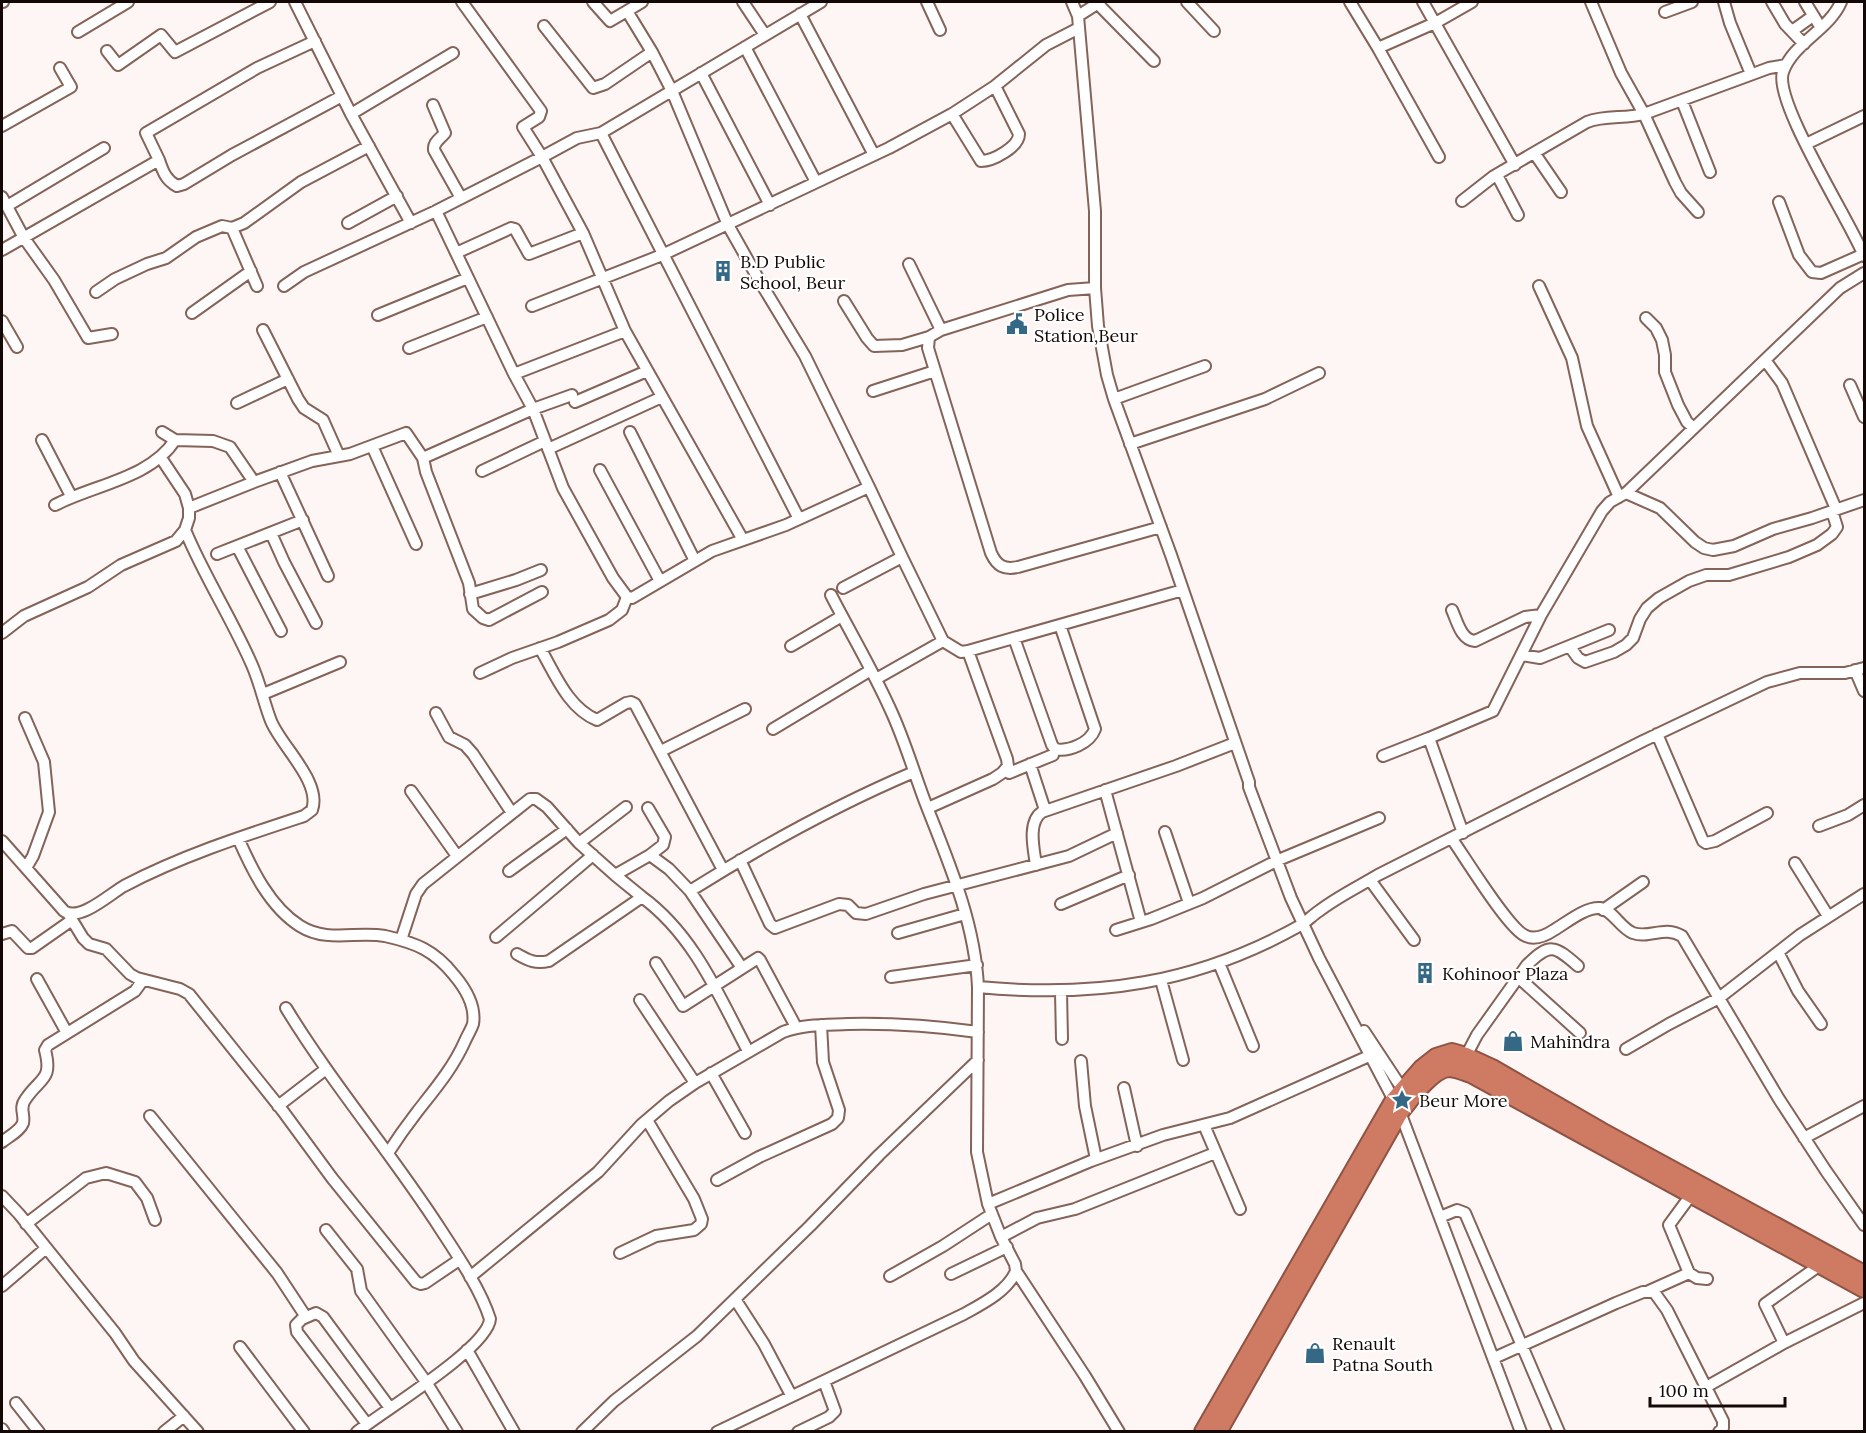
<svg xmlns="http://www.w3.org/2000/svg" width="1866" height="1433" font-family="Lora,serif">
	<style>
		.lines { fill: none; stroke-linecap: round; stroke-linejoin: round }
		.minor-casing { stroke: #846359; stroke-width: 14 }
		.highway-casing { stroke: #8e5343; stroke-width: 20 }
		.minor { stroke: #fff; stroke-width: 10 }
		.highway { stroke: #cf7b64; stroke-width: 16 }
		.labels { text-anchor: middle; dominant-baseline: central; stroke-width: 4.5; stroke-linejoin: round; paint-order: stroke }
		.poi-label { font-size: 18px; fill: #140806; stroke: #fff; text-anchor: start }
	</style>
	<rect width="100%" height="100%" fill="#fef6f4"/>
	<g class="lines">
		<defs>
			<path id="minor" d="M2 2H3
				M295 2 351 114 411 223
				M462 2 541 111 539 117 523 127 542 157 577 138 601 133 821 2
				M593 2 610 21 627 11 652 52 672 91 728 225 759 280 805 356 869 487
				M743 2 765 35
				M927 2 940 30
				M1072 2 1078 16
				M1100 2 1078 16 1095 211V288L1098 326 1107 375 1114 399 1171 555 1249 782V787L1291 898 1319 958 1400 1112 1521 1432
				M1187 2 1214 31
				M1350 2 1378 48 1437 22 1472 2
				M1423 2 1515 165
				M1591 2 1621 73 1644 114 1675 182 1681 193 1698 212
				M1724 2 1730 23 1751 74
				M1772 2 1785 24 1804 44
				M1805 2 1821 28
				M1841 2C1829 30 1793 43 1783 72 1773 101 1850 221 1864 256
				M1097 3 1154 61
				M627 11 642 2
				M1665 12 1692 2
				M800 14 874 155
				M544 26 593 88 605 84 652 52
				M1792 31 1813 16
				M78 32 128 2
				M745 47 816 182
				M1378 48 1439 157
				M107 51 118 65 161 35 175 52 270 2
				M701 73 770 205
				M1682 101 1710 172
				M433 105 445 133C440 139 433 142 434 150L461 198
				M351 114 453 53
				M952 114 981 161C993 161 1019 147 1019 134L995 86
				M2 126 71 87 60 68
				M601 133 799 519
				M1806 144 1864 116
				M1535 154 1561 192
				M159 160C163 172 166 180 177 186L184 184 232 155 342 96
				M1497 175 1518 215
				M2 197 24 238 54 280 88 338 112 334
				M1462 201 1494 176 1587 122C1605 115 1625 119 1644 114L1769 68 1786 65
				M1779 202 1799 255 1812 272 1821 273 1864 254
				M7 206 104 148
				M348 223 397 196
				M232 228 257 286
				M2 250 159 160 146 133 257 68 315 41
				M456 253 511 228 515 229 529 254 583 233
				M909 264 941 330
				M284 286 304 272 436 211 514 374 625 331 583 233 542 157 436 211
				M1539 286 1572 358 1587 426 1619 497
				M1095 288 1068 290 941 330 929 337 928 348 991 553C997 566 1004 570 1018 567L1161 527
				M96 292 115 279 147 264 166 258 196 237 222 226 232 228 244 223 301 182 369 146
				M844 301 867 338 874 346 902 345 929 337
				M532 306 662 255 889 148 952 114 995 86 1046 45 1079 28
				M192 313 251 271
				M378 315 468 278
				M1646 318 1656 328 1662 340 1665 355V372L1678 405 1687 422 1694 428
				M2 321 17 347
				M263 330 298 399 304 408 323 420 339 456
				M625 331 743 540
				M409 348 487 317
				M1765 360 1782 383 1836 509
				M1850 385 1864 417
				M873 391 935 371
				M572 395 533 409 563 488 613 578 627 597 632 598 712 551 786 525 869 487 902 557 843 588
				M1114 399 1205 366
				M575 402 647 371
				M237 403 288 379
				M162 432 175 440 213 441 230 447 254 482
				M630 432 695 561
				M42 440 71 496
				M1130 444 1265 399 1319 373
				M372 446 416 544
				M548 449 662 397
				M423 458 426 472 469 583 473 609 483 618 489 620 542 592
				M600 470 660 581
				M482 471 545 441
				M280 472 328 576
				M1626 493 1660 508 1695 542 1704 548 1713 550 1734 546 1773 529 1812 518 1864 500
				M55 505C93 485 151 478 175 440
				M189 508 254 482 312 461 350 454 406 433 423 458 533 409 514 374
				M271 533 284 562 316 623
				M237 546 281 631
				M217 554 303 520
				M470 594 516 580 541 570
				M1452 610C1457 621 1461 640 1475 641L1525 617 1541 615
				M2 633 24 616 88 587 121 565 176 541 185 530 189 518V508L185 494 161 458
				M1014 638 1052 745 1055 749C1069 752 1090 743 1095 729L1060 625
				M943 641 961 652 968 651 1183 590
				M791 646 842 616
				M1570 647 1578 658 1585 662 1614 652 1626 645 1633 638 1640 619 1647 608 1659 598 1689 581 1706 575H1729L1789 557 1817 545 1832 534 1837 527 1832 511
				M540 648C555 674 568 708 597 720L626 703 631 702 635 704 723 870
				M1521 655 1540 658 1609 630
				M1855 670 1864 691
				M480 673 512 658 558 642 609 620 622 610 627 597
				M876 679 943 641 902 557
				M263 694 340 662
				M436 713 449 737 465 745 473 754 512 813
				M25 718 44 762 49 812 33 856 26 868
				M773 729 871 670
				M1657 734 1703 841 1706 843 1715 841 1767 813
				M661 751 745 709
				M1383 756 1429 738
				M1030 764 1045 810
				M1009 773 1053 755
				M1105 790 1141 922
				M411 791 457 856
				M648 808 665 837 663 845 650 855
				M928 808 993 779 1002 773 1008 766 1007 759 968 651
				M1819 826 1848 815 1864 805
				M1165 832 1189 903
				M1463 833 1429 738 1493 711 1541 615 1602 511 1610 502 1626 493 1840 288 1864 273
				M238 838C252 870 270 907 300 926 327 943 356 931 385 936 416 943 434 950 454 975 465 988 476 1006 473 1024 471 1030 467 1036 465 1041 453 1068 435 1089 417 1112 407 1125 397 1139 388 1153
				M1452 839C1466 859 1507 926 1524 935 1534 941 1545 936 1554 930 1566 923 1585 907 1600 908 1613 910 1620 928 1633 933 1650 939 1664 925 1682 936L1779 1099 1826 1171 1864 1225
				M2 841 64 911C80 922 110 894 124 886 181 856 243 836 304 816L312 810C322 782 281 746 271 721 264 703 260 683 252 665 232 619 204 576 185 530
				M579 843 626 807
				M740 860 770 924 775 928 839 904 848 905 856 913 866 914 924 894 1069 856 1117 833
				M1795 863 1828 916
				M1036 865C1034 850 1027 822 1042 812L1176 766 1235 743
				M509 871 567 829
				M615 875 642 897
				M1370 880 1414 940
				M690 891C762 846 836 805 914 772
				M1061 904 1129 875
				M1603 910 1643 882
				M69 915 83 938 89 944 106 949 130 974 137 978 180 989 189 994 282 1110 332 1178 416 1282 421 1284 425 1283 459 1260
				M1116 930 1151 919 1203 898 1276 861 1379 818
				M898 933 965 914
				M2 934 12 931 28 948H32L72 920
				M496 937 593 855
				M401 940 416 894 423 884 530 799H536L547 807 579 843 615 875 650 855 669 869 690 891 742 968
				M1778 952 1798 991 1821 1024
				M517 954C529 961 536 964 549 961L642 897C694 935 719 996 748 1051
				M656 963 683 1006 758 958 760 960 796 1027
				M1219 963 1253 1046
				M891 977 977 965
				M1518 977 1580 1033
				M37 979 67 1033
				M1161 980 1183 1060
				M978 987C1096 998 1196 984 1301 925 1307 921 1313 915 1319 911 1337 897 1358 887 1378 875L1643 741 1767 682 1800 673H1845L1864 668
				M1061 992 1062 1039
				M640 1000 695 1083
				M286 1008C333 1085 392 1154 441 1230 458 1256 481 1290 490 1319 488 1348 383 1411 357 1432
				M1364 1031 1405 1093
				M1626 1049 1669 1024 1719 998 1800 935 1864 894
				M1466 1056 1477 1035 1527 965C1550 942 1555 946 1578 966
				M1081 1061 1085 1106 1096 1159
				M711 1073 745 1133
				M1124 1088 1137 1146
				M278 1106 326 1069
				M150 1116 277 1273 306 1317
				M1204 1125 1240 1209
				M1804 1138 1864 1106
				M2 1142C8 1137 20 1131 23 1123 25 1114 19 1108 25 1100 40 1077 53 1081 45 1050L48 1045 135 991 143 980
				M717 1180 759 1157 832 1124 838 1118 839 1110 823 1062 821 1025
				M2 1196 19 1214 115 1333 134 1361 198 1432
				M988 1204 1091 1161 1163 1135 1230 1118 1369 1056
				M1440 1217 1457 1210 1465 1213 1559 1432
				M26 1224 86 1178 106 1173 135 1182 147 1198 155 1220
				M326 1230 357 1269 361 1291 426 1382 457 1432
				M1001 1237 1037 1218 1075 1209 1215 1153
				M620 1253 656 1236 694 1230 701 1224 702 1219 694 1199 647 1120
				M1016 1271 1085 1376 1119 1432
				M1689 1273 1697 1278 1707 1279
				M951 1274 1007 1247
				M890 1276 943 1246 992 1214
				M470 1277 598 1172 642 1124 669 1101 695 1083 783 1032C804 1024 825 1025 848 1024 892 1023 934 1026 978 1032
				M2 1286 45 1249
				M1649 1291 1689 1273 1669 1225 1694 1191
				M735 1299 764 1344 791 1395
				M1784 1343 1765 1304 1820 1265
				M240 1347 304 1432
				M467 1350 514 1432
				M1494 1358 1616 1303 1643 1292H1654L1667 1310 1723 1421V1428L1719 1432
				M1706 1387 1784 1343 1864 1303
				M16 1403 39 1432
				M367 1424 297 1332 296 1325 302 1319 316 1313 323 1317 390 1408
				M2 1429 4 1432
				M164 1432 184 1416
				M582 1432 614 1401 697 1336 810 1226 879 1155 978 1060
				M717 1432 964 1314C982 1304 1008 1291 1016 1271L1015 1264 1001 1237 988 1204 977 1152 978 987C975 924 950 865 927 807 915 776 906 744 892 713 874 672 851 634 831 595
				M798 1432 829 1417 835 1411 824 1381"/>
			<path id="highway" d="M1203 1432 1394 1100 1422 1068 1436 1057 1452 1052 1466 1056 1492 1068 1601 1131 1864 1274
				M1218 1432 1400 1112C1411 1099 1430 1071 1448 1068 1456 1068 1464 1072 1471 1074L1864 1289"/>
		</defs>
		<use href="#minor" class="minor-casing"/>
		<use href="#highway" class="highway-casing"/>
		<use href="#minor" class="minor"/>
		<use href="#highway" class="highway"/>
	</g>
	<defs>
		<symbol id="building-bare" viewBox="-9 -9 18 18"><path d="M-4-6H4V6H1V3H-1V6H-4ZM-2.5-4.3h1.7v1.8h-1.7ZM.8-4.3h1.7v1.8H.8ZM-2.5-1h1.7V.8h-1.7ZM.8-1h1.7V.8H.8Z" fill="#346884" stroke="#fff" stroke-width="2.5" paint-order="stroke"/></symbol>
		<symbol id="civic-bare" viewBox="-9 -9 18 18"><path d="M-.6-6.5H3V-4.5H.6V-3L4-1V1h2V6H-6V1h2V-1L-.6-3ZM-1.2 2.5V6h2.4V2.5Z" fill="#346884" stroke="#fff" stroke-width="2.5" paint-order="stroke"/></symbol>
		<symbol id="shop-bare" viewBox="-9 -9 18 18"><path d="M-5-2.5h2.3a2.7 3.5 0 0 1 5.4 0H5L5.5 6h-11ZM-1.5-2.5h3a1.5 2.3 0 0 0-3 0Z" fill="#346884" stroke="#fff" stroke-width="2.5" paint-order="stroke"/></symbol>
		<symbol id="sight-bare" viewBox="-9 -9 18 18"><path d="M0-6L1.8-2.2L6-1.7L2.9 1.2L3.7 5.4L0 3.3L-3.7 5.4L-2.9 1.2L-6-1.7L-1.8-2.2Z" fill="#346884" stroke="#fff" stroke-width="2.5" paint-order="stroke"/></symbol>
	</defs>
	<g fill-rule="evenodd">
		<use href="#building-bare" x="708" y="256" width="30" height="30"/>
		<use href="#civic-bare" x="1002" y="309" width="30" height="30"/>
		<use href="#building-bare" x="1410" y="958" width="30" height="30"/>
		<use href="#shop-bare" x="1498" y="1026" width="30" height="30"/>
		<use href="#sight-bare" x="1387" y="1085" width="30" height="30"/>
		<use href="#shop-bare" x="1300" y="1338" width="30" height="30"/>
	</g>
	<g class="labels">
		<g class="poi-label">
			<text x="740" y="261">B.D Public<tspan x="740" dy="21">School, Beur</tspan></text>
			<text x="1034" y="314">Police<tspan x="1034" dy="21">Station,Beur</tspan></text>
			<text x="1442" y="973">Kohinoor Plaza</text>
			<text x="1530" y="1041">Mahindra</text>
			<text x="1419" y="1100">Beur More</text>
			<text x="1332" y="1343">Renault<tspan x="1332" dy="21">Patna South</tspan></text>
		</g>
	</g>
	<rect width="1866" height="1433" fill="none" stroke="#140806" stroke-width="6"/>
	<path d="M1650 1397v9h135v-9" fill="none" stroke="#140806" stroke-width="3"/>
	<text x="1659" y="1397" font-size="18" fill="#140806" stroke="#ffffff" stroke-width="4.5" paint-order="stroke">100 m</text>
</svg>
